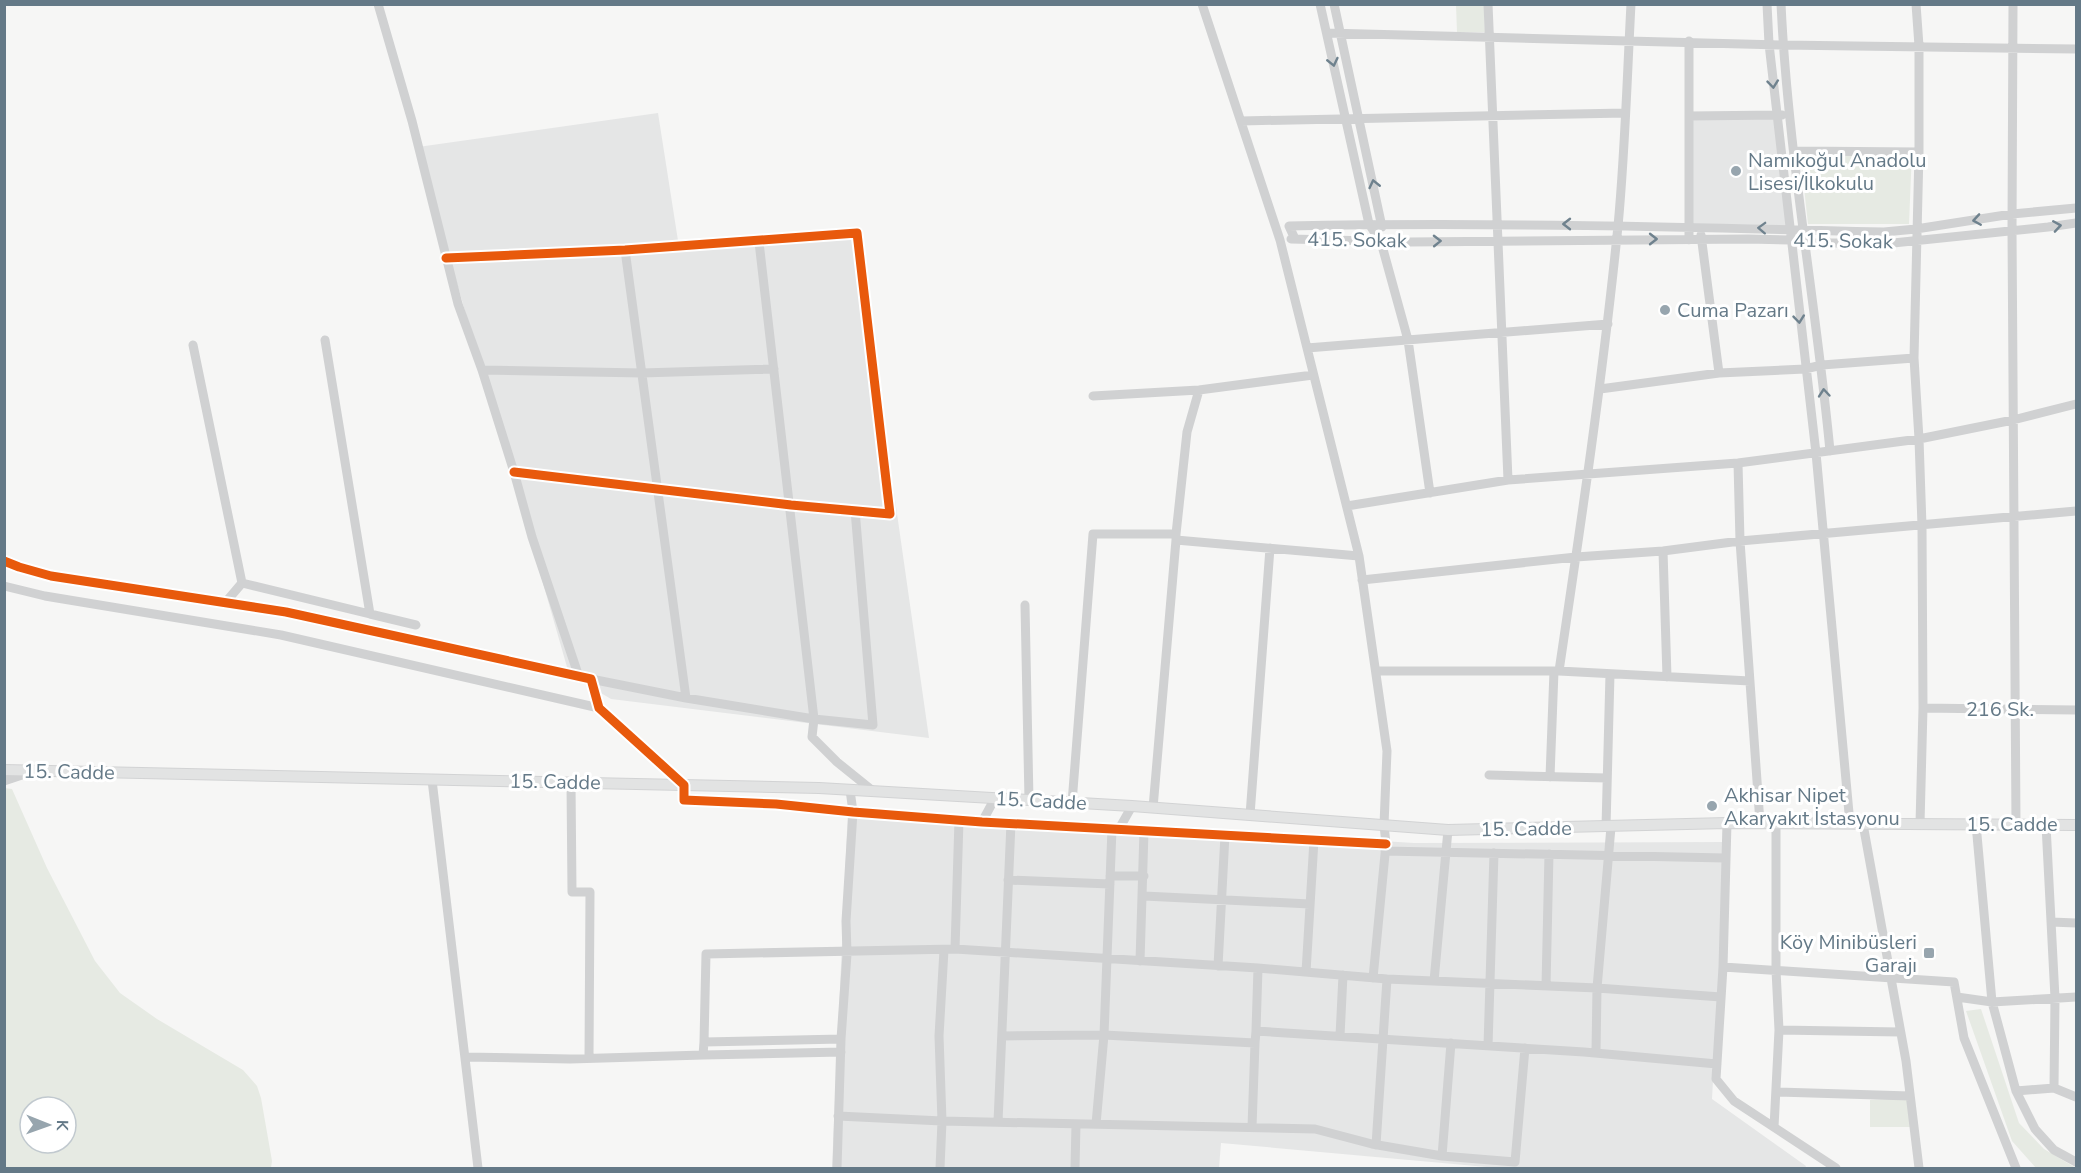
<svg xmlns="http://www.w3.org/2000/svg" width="2081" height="1173" font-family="'Nunito Sans',sans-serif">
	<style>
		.built { fill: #e5e6e6 }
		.green { fill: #e6eae3; fill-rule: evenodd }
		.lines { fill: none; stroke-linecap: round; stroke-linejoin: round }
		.major-casing { stroke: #d2d3d4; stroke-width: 12 }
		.minor { stroke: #d0d1d2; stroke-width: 9 }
		.major { stroke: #e2e3e3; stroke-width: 10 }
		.cycleway-casing { stroke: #fff; stroke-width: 13 }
		.cycleway { stroke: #e8590c; stroke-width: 9 }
		.oneway { stroke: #6f828e }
		.poi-dot { fill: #97a5ae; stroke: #fff; stroke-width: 2 }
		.labels { text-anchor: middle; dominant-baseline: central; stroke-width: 6; stroke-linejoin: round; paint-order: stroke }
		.poi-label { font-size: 20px; fill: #647987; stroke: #fff; text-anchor: start }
		.street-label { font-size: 20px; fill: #647987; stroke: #fff }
	</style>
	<rect width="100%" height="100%" fill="#f6f6f5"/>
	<path class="built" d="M658 113 679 247 857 233 929 738 611 699 569 674 418 147Z
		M1689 116H1777L1790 229 1689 227Z
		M848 808 1414 843 1726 842 1712 1099 1806 1166 1805 1168H1498L1221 1143 1219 1168H832Z"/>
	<path class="green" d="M1456 5H1484L1485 32H1457Z
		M1800 151H1912L1909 224H1808Z
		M4 788 12 789 47 868 95 961 120 993 157 1019 243 1070 257 1086 261 1098 272 1161 271 1168H5ZM30 1107H66V1143H30Z
		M1981 1009 2019 1123 2044 1149 2076 1168H2036L2012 1141 1966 1011Z
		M1907 1098 1910 1127H1870V1100Z"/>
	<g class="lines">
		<defs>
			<path id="major" d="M4 770 819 788 1132 806 1448 830 1727 823 2076 825"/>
		</defs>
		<use href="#major" class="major-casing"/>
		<path class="minor" d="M378 4 412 121 458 304 482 370 514 472 532 537 579 677
			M1202 4 1280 240 1359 556 1387 751 1384 825 1386 844 1373 978
			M1320 4 1369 224 1381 242 1408 340 1430 493
			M1334 4 1382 227
			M1488 4 1508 480
			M1767 4 1769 44 1816 453 1850 824
			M1781 4C1788 154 1816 302 1830 451
			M1916 4 1919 46V152L1914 358 1919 439 1922 526 1923 708 1920 824
			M2013 4 2012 230 2016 824
			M1327 33 1783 45 2076 49
			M1689 116 1782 115
			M1241 121 1625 113
			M1795 151 1919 152
			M1701 235 1719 373
			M1291 239 1409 242 1748 239 1790 240 1805 243H1893L2048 227 2076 223
			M1295 239 1289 226C1488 222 1686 227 1884 232L1916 229 2012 214 2076 208
			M1689 240V41
			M759 242 814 719 873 725 855 510
			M625 250 686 698
			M446 258 625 250 857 233 890 514 791 505 514 472
			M325 340 370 614 416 625
			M193 345 242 583 225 603
			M1307 348 1608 324
			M482 370 642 373 774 369
			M1600 389 1719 373 1805 369 1822 365 1914 358
			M1093 396 1199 390 1313 375
			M1738 463 1740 541 1760 823
			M1347 506 1508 480 1738 463 1919 439 2013 420 2076 404
			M1176 534 1187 432 1199 390
			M1663 551 1667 677
			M4 561 19 567 51 576 286 612 591 679 599 708 684 785V800L776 804 853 812 982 822 1386 844
			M1362 580 1576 557 1663 551 1740 541 2076 511
			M242 583 370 614
			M4 586 45 596 281 635 599 708
			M1025 605 1029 800
			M1376 671H1559L1750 681
			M1559 671C1581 523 1603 375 1618 226 1625 153 1627 78 1631 4
			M591 679 686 698 814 719 812 737 837 762 873 791
			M1923 708 2076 710
			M1489 775 1607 778
			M1550 777 1554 671
			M432 780 478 1168
			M4 781 31 772
			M571 783 572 892H590L589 1058
			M1072 803 1093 534H1176V540L1359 556
			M1153 808 1176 540
			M1250 815 1270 548
			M982 822 995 798
			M1727 823 1723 967 1716 1079 1734 1101 1836 1168
			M1863 824 1906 1061 1919 1168
			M1976 824 1992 1002 2016 1091 2035 1129 2054 1150 2076 1162
			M2046 825 2055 998 2054 1088
			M1606 827 1610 674
			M1119 829 1132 806
			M1385 851 1725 858
			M1110 876H1144
			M1008 880 1110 884
			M1144 896 1310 904
			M2051 922 2076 923
			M955 949 959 820
			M1140 961 1144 831
			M1218 966 1225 835
			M1723 967 1954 982 1964 1038 2016 1168
			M1306 972 1314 840
			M1434 981 1448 830
			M1546 986 1549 854
			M1957 997 1992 1002 2076 997
			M1779 1030 1900 1032
			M1256 1031 1258 968
			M1002 1036 1104 1035 1255 1043 1256 1031 1584 1052 1717 1064
			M1340 1036 1343 975
			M841 1039 704 1042 706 954 955 949 1258 968 1387 979 1597 988 1721 997
			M1488 1046 1494 853
			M1596 1053 1597 988 1611 827
			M703 1055 841 1052
			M465 1057 570 1059 703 1055 704 1042
			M2016 1091 2054 1088 2076 1097
			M1776 1092 1910 1096
			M838 1116 942 1121 1315 1129 1372 1144 1442 1156 1515 1162 1525 1048
			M998 1122 1011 823
			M1096 1124 1104 1035 1112 829
			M1252 1127 1255 1043
			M1774 1127 1779 1030 1776 970V824
			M1376 1145 1387 979
			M1442 1156 1451 1043
			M837 1168 841 1039 847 954 846 921 853 812 850 790
			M940 1168 942 1121 939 1036 944 950
			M1075 1168 1076 1124"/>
		<use href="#major" class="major"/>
		<defs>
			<path id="cycleway" d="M446 258 625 250 857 233 890 514 791 505 514 472
				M4 561 19 567 51 576 286 612 591 679 599 708 684 785V800L776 804 853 812 982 822 1386 844"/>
		</defs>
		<use href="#cycleway" class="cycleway-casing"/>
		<use href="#cycleway" class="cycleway"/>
	</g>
	<defs><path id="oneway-chevron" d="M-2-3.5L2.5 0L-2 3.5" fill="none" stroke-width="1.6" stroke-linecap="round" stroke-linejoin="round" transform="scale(1.5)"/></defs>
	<g class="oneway">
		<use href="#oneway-chevron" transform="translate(1333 62) rotate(77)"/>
		<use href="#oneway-chevron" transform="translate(1773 84) rotate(84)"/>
		<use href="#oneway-chevron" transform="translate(1374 184) rotate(-103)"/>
		<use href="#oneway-chevron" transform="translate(1977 220) rotate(171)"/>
		<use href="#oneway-chevron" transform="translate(1567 224) rotate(-180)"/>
		<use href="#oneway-chevron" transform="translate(2057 226) rotate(-9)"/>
		<use href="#oneway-chevron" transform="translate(1762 228) rotate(-178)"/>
		<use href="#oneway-chevron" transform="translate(1653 239)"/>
		<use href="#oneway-chevron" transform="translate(1437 241) rotate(-1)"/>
		<use href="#oneway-chevron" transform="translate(1799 319) rotate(84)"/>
		<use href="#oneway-chevron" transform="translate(1824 393) rotate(-95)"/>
	</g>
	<g class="poi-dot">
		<circle cx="1736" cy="171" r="6"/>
		<circle cx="1665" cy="310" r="6"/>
		<circle cx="1712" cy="806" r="6"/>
		<rect x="1923" y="947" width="12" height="12" rx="3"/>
	</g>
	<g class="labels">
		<g class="poi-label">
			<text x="1748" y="160">Namıkoğul Anadolu<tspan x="1748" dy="23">Lisesi/İlkokulu</tspan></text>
			<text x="1677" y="310">Cuma Pazarı</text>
			<text x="1724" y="795">Akhisar Nipet<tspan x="1724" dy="23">Akaryakıt İstasyonu</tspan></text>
			<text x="1917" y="942" text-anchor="end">Köy Minibüsleri<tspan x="1917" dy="23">Garajı</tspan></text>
		</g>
		<g class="street-label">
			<text transform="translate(1357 240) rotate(1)">415. Sokak</text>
			<text transform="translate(1843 241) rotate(1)">415. Sokak</text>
			<text x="2000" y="709">216 Sk.</text>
			<text transform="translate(69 772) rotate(1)">15. Cadde</text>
			<text transform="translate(555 782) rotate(1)">15. Cadde</text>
			<text transform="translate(1041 801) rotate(3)">15. Cadde</text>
			<text x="2012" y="824">15. Cadde</text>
			<text transform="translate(1526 829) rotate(-1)">15. Cadde</text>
		</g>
	</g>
	<rect width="2081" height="1173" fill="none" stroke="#647987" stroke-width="12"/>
	<g transform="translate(48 1125) rotate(91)"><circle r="28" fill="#ffffff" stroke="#c1c9cf" stroke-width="1.5"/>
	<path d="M0-4.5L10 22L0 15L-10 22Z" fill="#97a5ae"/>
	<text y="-9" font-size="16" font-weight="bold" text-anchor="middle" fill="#647987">K</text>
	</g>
</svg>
